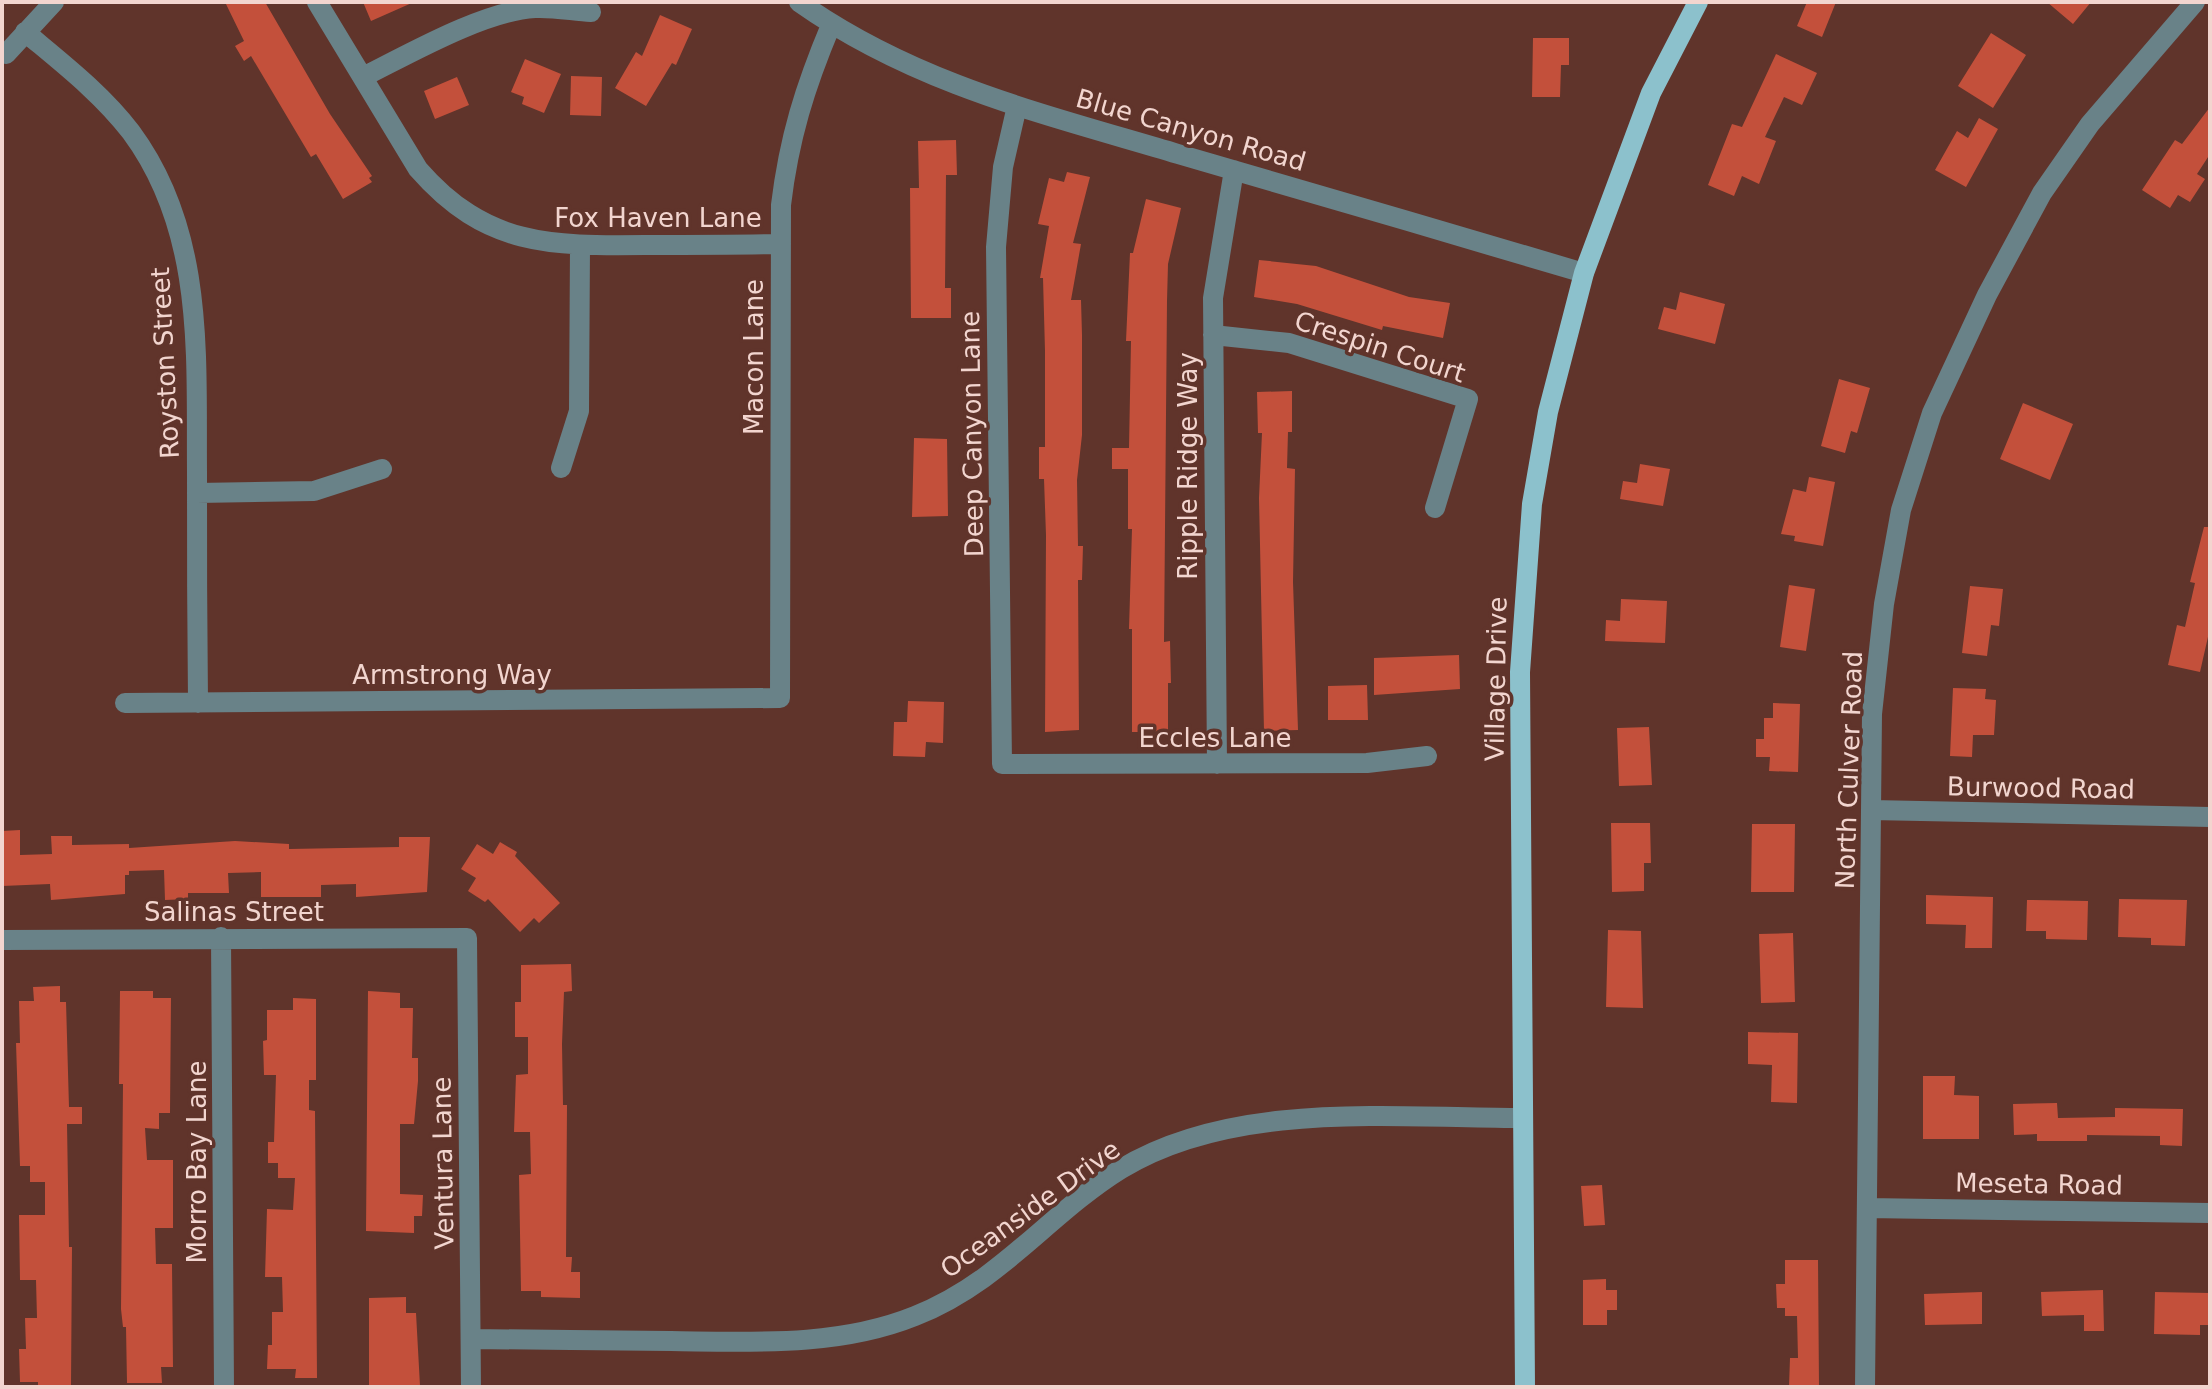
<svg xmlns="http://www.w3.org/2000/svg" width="2212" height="1389" font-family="'DejaVu Sans',sans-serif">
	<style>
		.building { fill: #c3503b }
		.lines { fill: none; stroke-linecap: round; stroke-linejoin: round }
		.minor { stroke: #698288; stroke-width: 20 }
		.major { stroke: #8cc1cc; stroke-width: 20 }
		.labels { text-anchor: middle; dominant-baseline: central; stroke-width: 7; stroke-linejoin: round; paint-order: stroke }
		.street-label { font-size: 26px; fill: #f2d5cf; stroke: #60342b }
	</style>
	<rect width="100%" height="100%" fill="#60342b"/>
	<path class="building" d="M225 2H265L330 114 372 176 369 178 372 182 343 199 316 154 311 157 251 56 244 61 235 46 244 41Z
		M363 2H414L371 21Z
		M1807 2H1836L1822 37 1797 26Z
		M2047 2H2091L2073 24Z
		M660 15 692 29 676 65 672 63 646 106 615 88 636 52 642 56Z
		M1991 33 2026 55 1993 108 1958 86Z
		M1533 38H1569V65H1561L1560 97H1532Z
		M1776 54 1817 73 1802 105 1784 97 1765 137 1776 141 1759 184 1742 176 1734 196 1708 185 1732 124 1742 127Z
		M525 59 561 74 544 113 522 104 524 97 511 92Z
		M571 76 602 77 601 116 570 115Z
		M457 77 469 105 435 119 424 91Z
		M2210 107V154L2197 174 2205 179 2190 202 2178 195 2170 208 2142 190 2175 140 2182 144Z
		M1979 118 1998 129 1966 187 1935 170 1957 131 1968 138Z
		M956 140 957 175H946L945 288H951V318H911L910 188H919L918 141Z
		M1067 172 1090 177 1073 243 1081 244 1071 300H1081L1082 335V435L1077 480 1078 546H1083L1082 580H1078L1079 730 1045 732 1046 535 1044 479H1039V447H1045V351L1043 278H1040L1049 226 1038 224 1049 178 1064 182Z
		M1146 199 1181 208 1168 264 1167 301 1164 642 1170 641 1171 683H1168V732H1132V629H1129L1132 529H1128V469H1112V448H1129L1131 341H1126L1130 253H1133Z
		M1259 260 1316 266 1409 297 1450 303 1443 338 1383 326 1382 330 1297 304 1254 297Z
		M1680 292 1725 304 1715 344 1658 329 1664 307 1676 310Z
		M1839 379 1870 388 1857 433 1851 431 1845 453 1821 446Z
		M1292 391V432H1288L1287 468 1295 469 1293 582 1298 730 1264 731 1259 498 1262 433H1258L1257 392Z
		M2023 403 2073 424 2050 480 2000 459Z
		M914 438 947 439 948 516 912 517Z
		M1640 464 1670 469 1663 506 1620 499 1623 481 1637 483Z
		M1809 477 1835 482 1823 546 1794 541 1795 536 1781 534 1793 489 1806 492Z
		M2204 527H2210V628L2200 672 2168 665 2177 625 2185 627 2195 583 2190 582Z
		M1789 585 1815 589 1806 651 1780 647Z
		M1970 586 2003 589 1999 626 1991 625 1987 656 1962 653Z
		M1621 599 1667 601 1665 643 1605 641 1606 620 1620 621Z
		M1459 655 1460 689 1374 695V658Z
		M1367 685 1368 720H1328V686Z
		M1953 688 1986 689 1985 699 1996 700 1994 735H1973L1972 757 1950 756Z
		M908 701 944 702 943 743 926 742 925 757 893 756 894 722H907Z
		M1773 703 1800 704 1798 772 1769 771 1770 757H1756V739H1764V718H1773Z
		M1649 727 1652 785 1619 786 1617 728Z
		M1611 823H1650L1651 863H1644V891L1612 892Z
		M1752 824H1795L1794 892H1751Z
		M20 830V855L52 854 51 836H72V845L129 844V848L235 841 289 844V849L399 847V837H430L427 892 356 897V884L321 885V897H261V872L228 873 229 893H188V899L165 900 164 870 129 871V875H125V894L51 900 50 884 2 886V831Z
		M500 842 517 852 515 856 560 903 539 923 534 918 520 932 488 899 485 902 468 891 476 878 461 869 477 844 493 854Z
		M1926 895 1993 897 1992 948H1965L1966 925 1926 924Z
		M2119 899 2187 900 2185 946 2151 945V938L2118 937Z
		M2027 900 2088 901 2087 940 2046 939V931H2026Z
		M1608 930 1641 931 1643 1008 1606 1007Z
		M1793 933 1795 1002 1761 1003 1759 934Z
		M571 964 572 991 564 992 562 1044 563 1105H567L566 1257H572L571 1272H580V1298L541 1297V1291H521L519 1175 531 1174 530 1132H514L516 1075 528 1074V1037H515V1002H521V965Z
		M60 986V1002H66L69 1107H82V1124H67L69 1247H72L71 1387H38V1382H20L19 1349H26L25 1318H37L36 1280H20L19 1215H45V1182H30V1166H20L16 1043H20L19 1001H34L33 987Z
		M120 991H153V998H171L170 1113H159V1129L145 1128 147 1160H173V1228H155L156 1264H172L173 1367H161L162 1383H127L126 1327H123L121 1309 123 1084H119Z
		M368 991 400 993V1008H413L412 1058H418V1081L414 1124H400V1194L423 1195 422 1216H414V1233L366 1231Z
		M293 998 316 999V1080H309V1110L315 1111 317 1378H295L296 1369H267L268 1345H272V1312H283L282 1277H265L267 1209 293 1210 295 1178H278V1163H268V1142H274L276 1075H264L263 1041 267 1040V1010H293Z
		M1748 1032 1798 1033 1797 1103 1771 1102 1772 1065 1748 1064Z
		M1923 1076H1955L1954 1095 1979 1096V1139H1923Z
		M2057 1103 2058 1118 2115 1117V1108L2183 1109 2182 1146 2160 1145V1136L2087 1135V1141H2037V1134L2014 1135 2013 1104Z
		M1602 1185 1605 1225 1584 1226 1581 1186Z
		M1785 1260H1818L1819 1387H1789L1790 1358H1798L1797 1316H1785V1308H1777L1776 1284H1785Z
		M1606 1279V1290H1617V1310H1607V1325H1583V1280Z
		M2103 1290 2104 1331H2084V1315L2042 1316 2041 1292Z
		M1982 1292V1324L1925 1325 1924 1294Z
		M2155 1292 2210 1293V1325H2200V1335L2154 1334Z
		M406 1297V1313H416L420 1386 369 1387V1298Z"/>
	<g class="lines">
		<path class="minor" d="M317 2 418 169C486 247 551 246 646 245 691 245 736 245 781 244
			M799 2C915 84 1044 114 1178 154 1313 193 1449 233 1584 273
			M25 32C62 63 101 93 131 132 205 232 196 355 197 471 197 548 197 626 198 703
			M6 54 54 2
			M363 77C409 54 484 11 535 8 553 7 573 11 591 12
			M1017 106 1003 167 996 247 1002 764 1367 763 1427 756
			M1213 335 1289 343 1468 399 1435 508
			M561 468 579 411 580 246
			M197 493 314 491 382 469
			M125 703 780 698 781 205C789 138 805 87 831 25
			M1217 764 1213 298 1234 170
			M1871 810 2210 817
			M221 937 224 1387
			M2 940 467 938 471 1387
			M1867 1208 2210 1213
			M471 1339C538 1340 604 1340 671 1341 753 1342 838 1347 915 1316 1001 1282 1047 1215 1121 1169 1234 1100 1396 1118 1523 1118
			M1865 1387 1872 714 1884 604 1901 510 1932 413 1987 295 2042 193 2090 124 2195 2"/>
		<path class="major" d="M1525 1387 1520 672 1532 504 1548 412 1584 273 1651 93 1698 2"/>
	</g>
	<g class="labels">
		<g class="street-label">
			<text transform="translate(1191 130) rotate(16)">Blue Canyon Road</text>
			<text x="658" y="218">Fox Haven Lane</text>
			<text transform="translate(1380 347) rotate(18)">Crespin Court</text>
			<text transform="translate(754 357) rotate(-90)">Macon Lane</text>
			<text transform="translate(165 363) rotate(-93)">Royston Street</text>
			<text transform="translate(972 434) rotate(-91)">Deep Canyon Lane</text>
			<text transform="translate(1188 466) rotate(-90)">Ripple Ridge Way</text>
			<text x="452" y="675">Armstrong Way</text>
			<text transform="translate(1496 679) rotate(-89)">Village Drive</text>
			<text x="1215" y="738">Eccles Lane</text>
			<text transform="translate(1849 770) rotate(-88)">North Culver Road</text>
			<text transform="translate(2041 788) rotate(1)">Burwood Road</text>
			<text x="234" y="912">Salinas Street</text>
			<text transform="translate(197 1162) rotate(-90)">Morro Bay Lane</text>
			<text transform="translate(443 1163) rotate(-91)">Ventura Lane</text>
			<text transform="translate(2039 1184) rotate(1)">Meseta Road</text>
			<text transform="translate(1030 1209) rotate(-36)">Oceanside Drive</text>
		</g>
	</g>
	<rect width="2212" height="1389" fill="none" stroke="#f2d5cf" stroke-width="8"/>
</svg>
